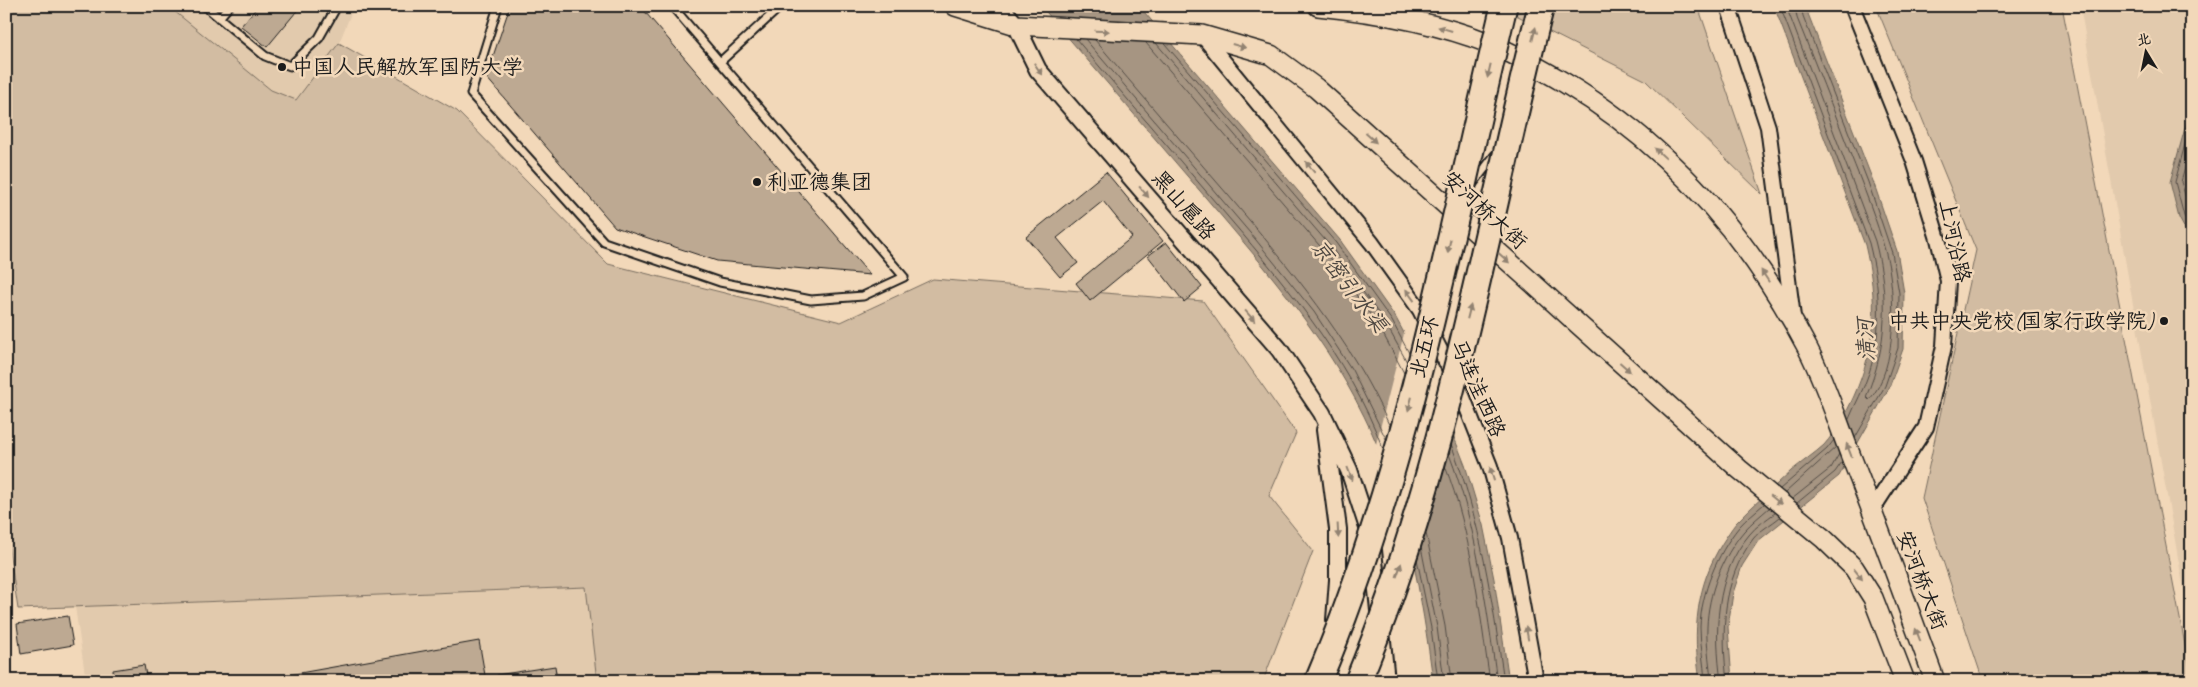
<svg xmlns="http://www.w3.org/2000/svg" width="2198" height="687" font-family="Caveat,'LXGW WenKai TC',sans-serif">
	<style>
		.built { fill: #e2caad }
		.green { fill: #d2bca2; stroke: #776c5f }
		.water { fill: #a69582; stroke: #6f6559 }
		.pier { fill: #f2d8b9 }
		.lines { fill: none; stroke-linecap: round; stroke-linejoin: round }
		.shore { stroke: #534c45; stroke-width: 1 }
		.building { fill: #bda992; stroke: #1c1c1c }
		.service-casing { stroke: #1c1c1c; stroke-width: 11 }
		.minor-casing { stroke: #1c1c1c; stroke-width: 18 }
		.tertiary-casing { stroke: #1c1c1c; stroke-width: 20 }
		.secondary-casing { stroke: #1c1c1c; stroke-width: 22 }
		.service { stroke: #f2d8b9; stroke-width: 7 }
		.minor { stroke: #f2d8b9; stroke-width: 14 }
		.tertiary { stroke: #f2d8b9; stroke-width: 16 }
		.secondary { stroke: #f2d8b9; stroke-width: 19 }
		.motorway-bridge-casing { stroke: #1c1c1c; stroke-width: 29; stroke-linecap: butt }
		.motorway-bridge { stroke: #f2d8b9; stroke-width: 25 }
		.oneway { fill: #928372 }
		.poi-dot { fill: #1c1c1c; stroke: #f2d8b9; stroke-width: 2 }
		.labels { text-anchor: middle; dominant-baseline: central; stroke-width: 5; stroke-linejoin: round; paint-order: stroke }
		.poi-label { font-size: 21px; fill: #1c1c1c; stroke: #f2d8b9; text-anchor: start }
		.street-label { font-size: 21px; fill: #1c1c1c; stroke: #f2d8b9 }
		.water-label { font-size: 22px; font-style: italic; fill: #4c4640; stroke: #f2d8b9 }
	</style>
	<rect width="100%" height="100%" fill="#f2d8b9"/>
	<filter id="ink" filterUnits="userSpaceOnUse"><feTurbulence type="fractalNoise" baseFrequency=".02" numOctaves="2"/><feDisplacementMap in="SourceGraphic" scale="10" xChannelSelector="R" yChannelSelector="G"/><feConvolveMatrix kernelMatrix="1 2 1 2 8 2 1 2 1" color-interpolation-filters="sRGB"/></filter>
	<g filter="url(#ink)">
		<path class="built" d="M168 6H354L339 43 296 100 271 90Z
			M2080 6H2192V636Z
			M586 587 597 681H86L75 607Z"/>
		<path class="green" d="M6 6H168L271 90 296 100 339 43 457 111 608 264 841 322 933 279 1203 301 1296 433 1269 496 1313 551 1263 681H597L586 587 18 609 6 530Z
			M1498 6H1698L1762 194 1645 80Z
			M1876 6H2062L2192 681H1983L1922 498 1976 250Z"/>
		<path class="water" d="M1041 6H1139L1340 240 1396 318 1439 399 1465 465 1483 525 1494 579 1509 681H1433C1422 596 1407 511 1372 433 1332 344 1268 271 1206 198 1151 134 1096 70 1041 6Z
			M1774 6H1805L1873 181 1897 251 1904 293 1903 349 1889 388 1839 476 1758 541 1742 566 1733 593 1728 627 1732 681H1700C1692 631 1696 585 1723 542 1727 536 1731 529 1736 523 1753 505 1773 488 1791 471 1802 462 1814 454 1824 445 1837 430 1846 414 1854 396 1877 344 1878 300 1865 245Z
			M2192 103V242L2179 218 2170 182Z"/>
		<path class="pier" d="M1405 330 1442 398 1409 559 1401 516 1375 448Z"/>
		<g class="lines">
			<path class="shore" d="M1780 6 1869 243C1880 286 1883 330 1869 373 1864 389 1855 404 1849 419
				M1786 6 1875 241C1889 294 1888 346 1866 397L1869 400C1898 370 1896 292 1886 254 1877 220 1863 186 1850 153 1833 108 1815 63 1797 18L1795 6
				M1801 6 1803 16 1868 182 1892 253 1899 293 1898 348 1885 386 1855 438
				M1076 39C1123 94 1169 148 1216 203 1280 278 1348 355 1383 449
				M1085 39 1256 240 1314 312 1352 370 1386 439
				M1095 40C1139 92 1183 143 1228 195 1289 267 1352 340 1390 427
				M1146 43 1325 252 1380 328 1404 373
				M1156 43 1331 247 1386 324 1407 362
				M1165 44 1336 243 1392 321 1409 353
				M2192 118 2175 182 2184 216 2192 231
				M2192 143 2181 182 2192 217
				M1451 444C1481 521 1492 600 1504 681
				M1449 454C1477 527 1486 604 1497 681
				M1445 466C1472 534 1479 609 1490 681
				M1780 489 1827 449 1834 440
				M1785 493 1836 447
				M1792 499 1831 468 1839 454
				M1797 503 1835 472 1842 462
				M1426 533 1445 626 1452 681
				M1421 547 1437 627 1444 681
				M1417 559 1431 628 1438 681
				M1705 681C1704 663 1700 645 1700 627 1701 593 1717 554 1739 527 1746 519 1756 511 1764 504
				M1711 681C1710 663 1706 645 1707 627 1708 594 1722 557 1744 531 1751 523 1761 515 1769 508
				M1721 681C1714 631 1715 576 1749 535 1756 526 1767 519 1775 513
				M1727 681C1721 632 1722 580 1753 539 1760 530 1772 524 1780 517"/>
		</g>
		<path class="building" d="M258 6H301L267 47 241 26Z
			M510 6H640L870 275 717 261 615 227 486 77Z
			M1106 172 1163 241 1090 301 1076 283 1132 237 1103 201 1057 238 1078 263 1060 277 1026 237Z
			M1166 242 1202 287 1184 302 1148 256Z
			M68 616 73 645 21 654 17 624Z
			M479 641 486 681H273L272 678Z
			M144 665 147 681H114L113 670Z
			M555 666 557 681H498L497 675Z"/>
		<g class="lines">
			<defs>
				<path id="service" d="M205 6 265 56 290 66 319 38 337 6
					M498 6 471 94 604 242 720 282 811 300 863 296 904 277 672 6
					M219 18 229 6
					M720 62 781 6
					M1472 185 1495 155"/>
				<path id="minor" d="M1728 6 1768 127 1793 317
					M1852 6 1914 161 1938 239 1948 281 1944 346 1926 427 1872 510
					M1202 35 1372 243 1420 310 1460 390 1490 466 1510 538 1536 681"/>
				<path id="tertiary" d="M1000 6 1016 25 1038 70 1279 349 1322 413 1349 470 1372 540 1386 681
					M1325 430 1338 529V580L1335 620"/>
				<path id="secondary" d="M955 6 1016 25 1202 35 1271 55 1316 88 1739 469 1824 539 1854 568 1873 598 1905 681
					M1318 6C1377 12 1436 22 1491 44 1517 55 1541 69 1565 83 1672 147 1751 240 1808 349 1826 384 1838 423 1852 459 1881 533 1908 607 1935 681"/>
			</defs>
			<use href="#service" class="service-casing"/>
			<use href="#minor" class="minor-casing"/>
			<use href="#tertiary" class="tertiary-casing"/>
			<use href="#secondary" class="secondary-casing"/>
			<use href="#service" class="service"/>
			<use href="#minor" class="minor"/>
			<use href="#tertiary" class="tertiary"/>
			<use href="#secondary" class="secondary"/>
			<defs>
				<path id="motorway-bridge" d="M1318 681C1409 466 1450 232 1504 6
					M1358 681C1448 465 1484 232 1541 6"/>
			</defs>
			<use href="#motorway-bridge" class="motorway-bridge-casing"/>
			<use href="#motorway-bridge" class="motorway-bridge"/>
		</g>
		<defs><path id="oneway-solid" d="M-6-.8H1V-3.2L6.5 0L1 3.2V.8H-6Z" transform="scale(1.25)"/></defs>
		<g class="oneway">
			<use href="#oneway-solid" transform="translate(1445 29) rotate(-164)"/>
			<use href="#oneway-solid" transform="translate(1102 31) rotate(2)"/>
			<use href="#oneway-solid" transform="translate(1534 34) rotate(-76)"/>
			<use href="#oneway-solid" transform="translate(1239 46) rotate(16)"/>
			<use href="#oneway-solid" transform="translate(1038 69) rotate(57)"/>
			<use href="#oneway-solid" transform="translate(1489 71) rotate(103)"/>
			<use href="#oneway-solid" transform="translate(1371 138) rotate(42)"/>
			<use href="#oneway-solid" transform="translate(1660 153) rotate(-137)"/>
			<use href="#oneway-solid" transform="translate(1310 167) rotate(-129)"/>
			<use href="#oneway-solid" transform="translate(1144 192) rotate(49)"/>
			<use href="#oneway-solid" transform="translate(1449 246) rotate(103)"/>
			<use href="#oneway-solid" transform="translate(1504 258) rotate(42)"/>
			<use href="#oneway-solid" transform="translate(1765 276) rotate(-123)"/>
			<use href="#oneway-solid" transform="translate(1410 295) rotate(-126)"/>
			<use href="#oneway-solid" transform="translate(1469 312) rotate(-76)"/>
			<use href="#oneway-solid" transform="translate(1250 316) rotate(49)"/>
			<use href="#oneway-solid" transform="translate(1625 367) rotate(42)"/>
			<use href="#oneway-solid" transform="translate(1410 404) rotate(105)"/>
			<use href="#oneway-solid" transform="translate(1849 450) rotate(-111)"/>
			<use href="#oneway-solid" transform="translate(1350 474) rotate(69)"/>
			<use href="#oneway-solid" transform="translate(1492 474) rotate(-106)"/>
			<use href="#oneway-solid" transform="translate(1776 500) rotate(39)"/>
			<use href="#oneway-solid" transform="translate(1338 531) rotate(87)"/>
			<use href="#oneway-solid" transform="translate(1399 570) rotate(-71)"/>
			<use href="#oneway-solid" transform="translate(1858 574) rotate(52)"/>
			<use href="#oneway-solid" transform="translate(1527 633) rotate(-100)"/>
			<use href="#oneway-solid" transform="translate(1918 635) rotate(-111)"/>
		</g>
	</g>
	<g class="poi-dot">
		<circle cx="282" cy="67" r="5"/>
		<circle cx="757" cy="182" r="5"/>
		<circle cx="2164" cy="321" r="5"/>
	</g>
	<g class="labels">
		<g class="poi-label">
			<text x="292" y="67">中国人民解放军国防大学</text>
			<text x="767" y="182">利亚德集团</text>
			<text x="2154" y="321" text-anchor="end">中共中央党校(国家行政学院)</text>
		</g>
		<g class="street-label">
			<text transform="translate(1184 205) rotate(49)">黑山扈路</text>
			<text transform="translate(1485 210) rotate(42)">安河桥大街</text>
			<text transform="translate(1955 241) rotate(78)">上河沿路</text>
			<text transform="translate(1424 347) rotate(-76)">北五环</text>
			<text transform="translate(1478 388) rotate(66)">马连洼西路</text>
			<text transform="translate(1922 580) rotate(69)">安河桥大街</text>
		</g>
		<g class="water-label">
			<text transform="translate(1349 286) rotate(53)">京密引水渠</text>
			<text transform="translate(1866 340) rotate(-93)">清河</text>
		</g>
	</g>
	<rect width="2198" height="687" fill="none" stroke="#f2d8b9" stroke-width="25"/>
	<rect x="12" y="12" width="2173" height="662" fill="none" stroke="#1c1c1c" stroke-width="2" filter="url(#ink)"/>
	<g transform="translate(2146 52) rotate(350)" stroke="#f2d8b9" stroke-width="4" paint-order="stroke">
	<path d="M0-4L9 19L0 12L-9 19Z" fill="#1c1c1c"/>
	<text y="-8" font-size="14" font-weight="bold" text-anchor="middle" fill="#1c1c1c">北</text>
	</g>
</svg>
